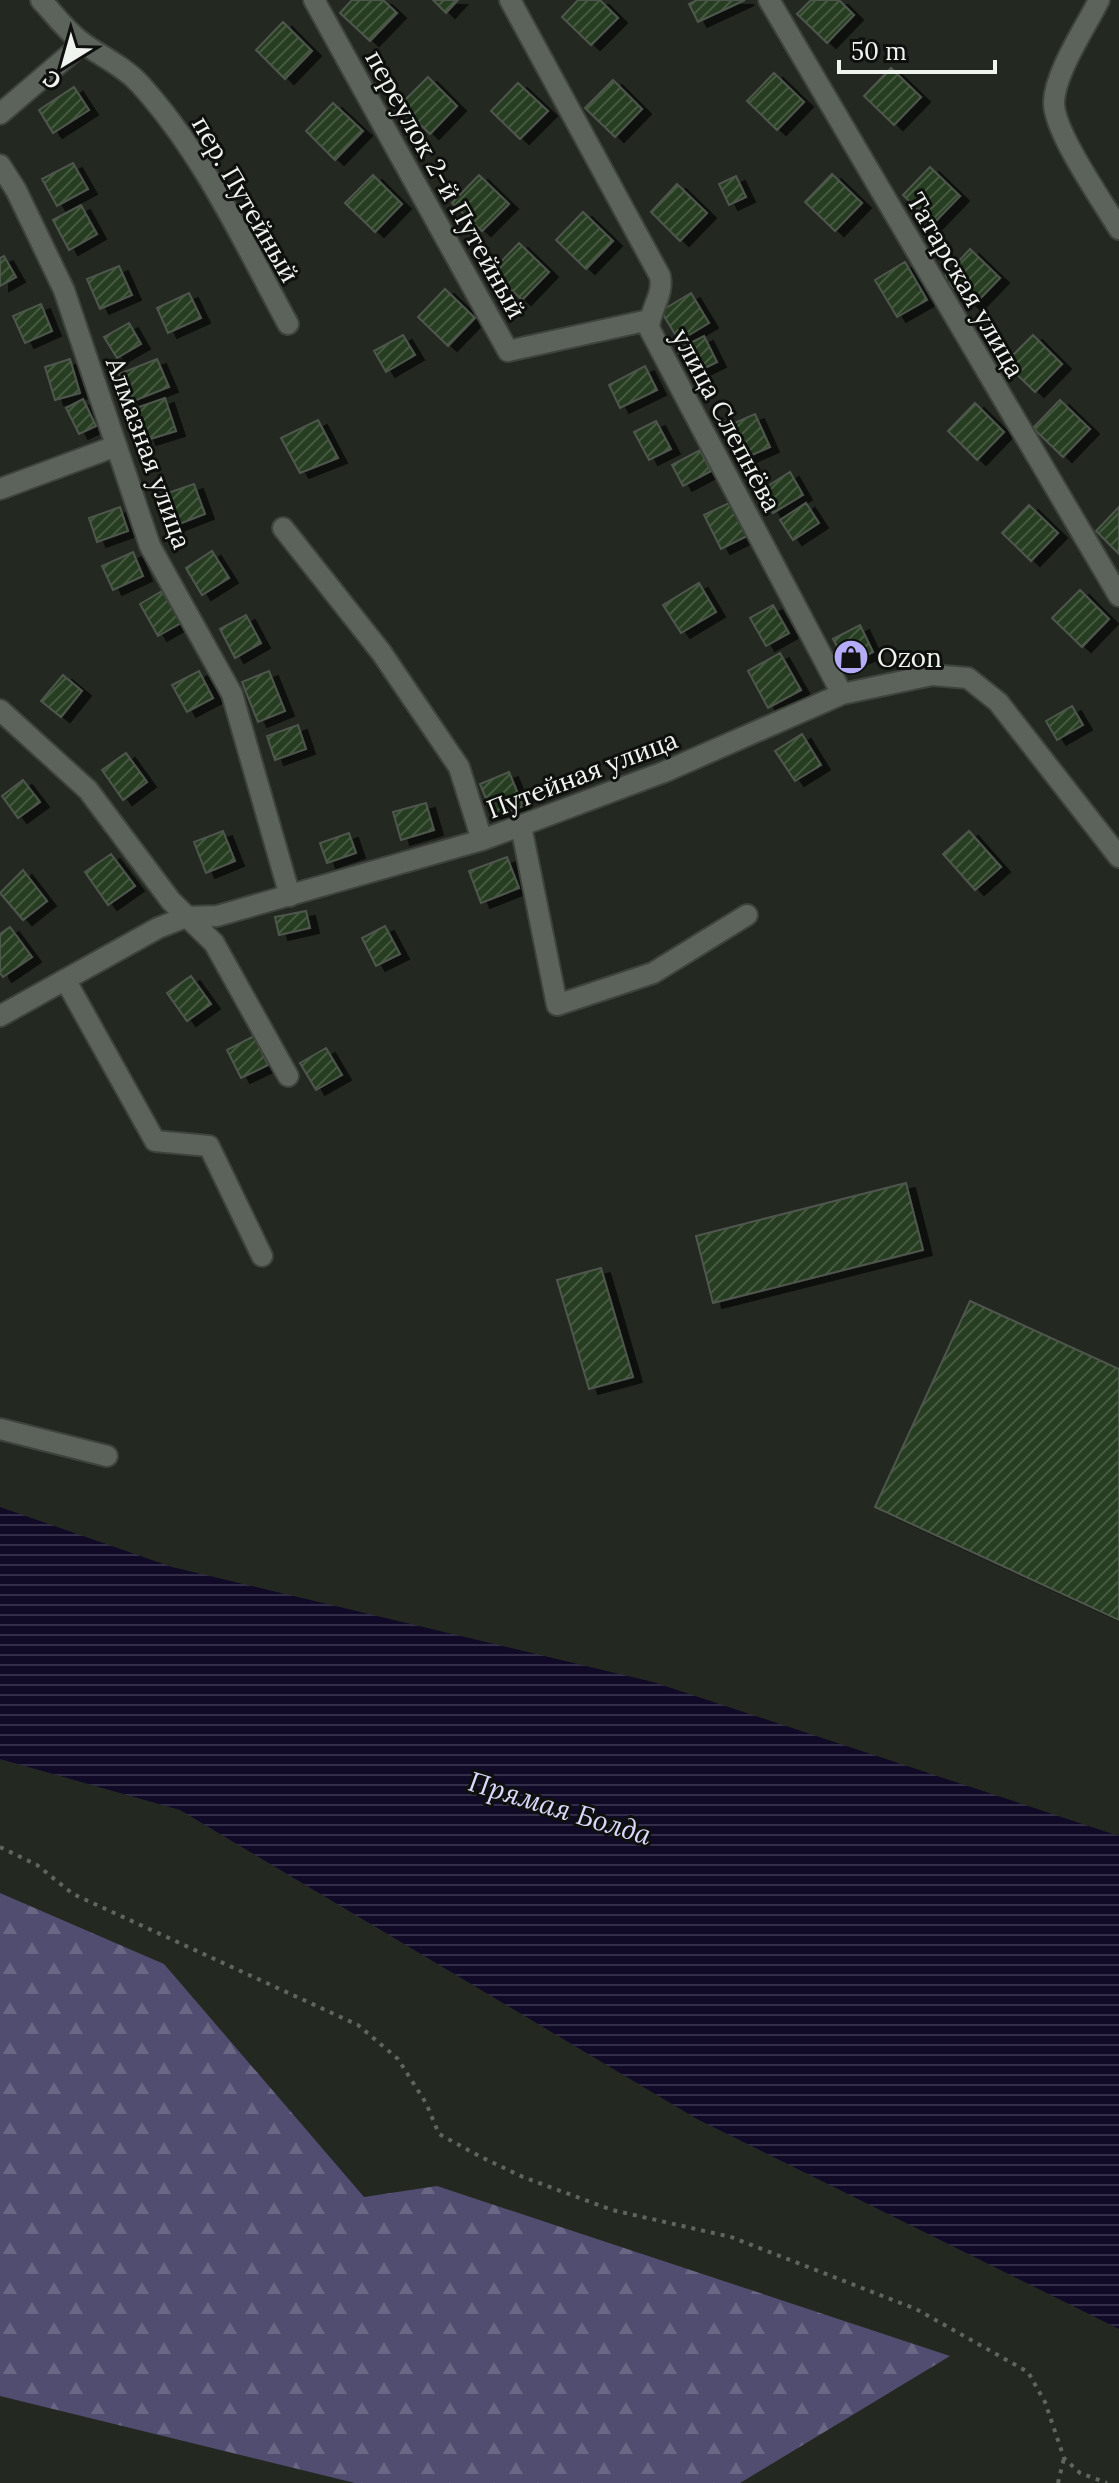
<svg xmlns="http://www.w3.org/2000/svg" width="1119" height="2483" font-family="Lora,serif">
	<style>
		.forest { fill: url(#forest-firs) }
		.water { fill: url(#water-rules) }
		.building { fill: url(#building-hatch); stroke: #4f564e; stroke-width: 2; filter: url(#shadow) }
		.lines { fill: none; stroke-linecap: round; stroke-linejoin: round }
		.minor-casing { stroke: #3e433d; stroke-width: 24 }
		.path { stroke: #61655f; stroke-width: 4; stroke-dasharray: 4 6; stroke-linecap: butt }
		.minor { stroke: #5c635b; stroke-width: 20 }
		.labels { text-anchor: middle; dominant-baseline: central; stroke-width: 6; stroke-linejoin: round; paint-order: stroke }
		.street-label { font-size: 26px; fill: #f0f4ef; stroke: #0e100d }
		.poi-label { font-size: 26px; fill: #f0f4ef; stroke: #0e100d; text-anchor: start }
		.water-label { font-size: 28px; font-style: italic; fill: #dbd8fe; stroke: #0e100d }
	</style>
	<defs>
		<pattern id="forest-firs" width="22" height="20" patternUnits="userSpaceOnUse" patternTransform="scale(2)"><rect width="22" height="20" fill="#514d70"/><path d="M5 1l3.5 6h-7zM16 11l3.5 6h-7z" fill="#6a6785"/></pattern>
		<pattern id="water-rules" width="6" height="5" patternUnits="userSpaceOnUse" patternTransform="scale(2)"><rect width="6" height="5" fill="#100a27"/><path d="M0 2.5h6" fill="none" stroke="#332e47"/></pattern>
		<pattern id="building-hatch" width="6" height="6" patternUnits="userSpaceOnUse" patternTransform="scale(2)"><rect width="6" height="6" fill="#263e20"/><path d="M-1 1l2-2M0 6l6-6M5 7l2-2" fill="none" stroke="#465a41"/></pattern>
		<filter id="shadow"><feDropShadow dx="9" dy="5" stdDeviation="0" flood-color="#0009"/></filter>
	</defs>
	<rect width="100%" height="100%" fill="#232821"/>
	<path class="forest" d="M0 1893 164 1964 364 2197 437 2186 950 2356 740 2483H355L0 2396Z"/>
	<path class="water" d="M0 1507 172 1567 653 1682 1119 1836V2329L697 2119 180 1810 0 1759Z"/>
	<path class="building" d="M352 0H383L397 13 370 41 340 13Z
		M433 0H458L446 13Z
		M578 0H600L618 18 591 45 562 17Z
		M697 0H745L698 22 689 4Z
		M811 0H839L854 15 827 43 797 14Z
		M283 22 312 51 285 79 256 50Z
		M891 68 921 97 894 125 864 96Z
		M774 73 804 102 777 130 747 101Z
		M428 77 457 106 430 134 400 105Z
		M613 80 642 109 615 137 585 108Z
		M518 83 548 111 520 139 491 111Z
		M74 87 89 110 53 133 39 110Z
		M333 103 363 131 335 160 306 131Z
		M73 163 88 189 57 206 42 179Z
		M930 167 960 196 933 224 903 195Z
		M832 174 862 203 835 231 805 202Z
		M373 175 402 204 375 232 345 203Z
		M479 175 509 204 482 231 452 203Z
		M736 176 746 197 729 205 719 184Z
		M677 184 707 213 680 241 651 212Z
		M81 205 97 234 69 250 53 220Z
		M583 212 613 241 586 269 556 240Z
		M519 243 549 272 522 300 492 271Z
		M970 249 1000 278 973 306 943 278Z
		M4 256 16 277 0 286V258Z
		M905 262 927 300 897 317 875 280Z
		M119 266 132 295 100 309 87 279Z
		M445 289 475 318 448 346 418 317Z
		M189 293 201 318 168 333 157 308Z
		M691 293 709 323 679 341 661 311Z
		M41 304 52 331 25 343 13 316Z
		M129 323 141 344 117 358 104 337Z
		M403 335 415 355 386 372 374 351Z
		M1033 335 1062 364 1035 392 1005 363Z
		M704 336 717 362 691 375 677 350Z
		M70 359 80 393 55 400 45 367Z
		M157 359 169 387 131 402 119 374Z
		M645 366 657 390 620 408 609 385Z
		M165 398 176 431 147 440 136 408Z
		M83 399 96 426 79 434 66 408Z
		M1060 400 1090 429 1063 457 1033 428Z
		M975 403 1004 432 977 460 948 431Z
		M755 414 770 447 745 458 730 425Z
		M318 420 338 458 300 473 281 438Z
		M656 421 671 449 649 460 634 432Z
		M700 450 711 471 683 486 672 465Z
		M790 472 803 495 773 513 760 491Z
		M194 484 205 514 174 526 162 495Z
		M731 502 747 536 721 549 704 515Z
		M806 503 819 523 793 540 780 520Z
		M1029 505 1058 533 1031 561 1002 533Z
		M120 507 128 531 97 542 89 518Z
		M1119 507V554L1096 531Z
		M212 551 229 578 202 595 186 568Z
		M133 552 143 576 113 590 102 566Z
		M699 583 716 612 681 633 663 605Z
		M1080 590 1109 619 1082 647 1052 618Z
		M162 591 181 623 158 636 140 604Z
		M773 605 789 633 766 646 750 618Z
		M246 615 261 643 235 658 220 629Z
		M860 625 873 652 847 665 833 639Z
		M780 653 801 690 768 708 748 671Z
		M199 671 213 698 187 712 172 685Z
		M269 671 285 711 258 722 242 682Z
		M63 675 82 691 61 717 41 701Z
		M1072 706 1083 725 1057 740 1046 721Z
		M298 725 306 749 275 760 267 736Z
		M802 734 821 765 795 781 775 751Z
		M126 753 147 782 123 800 102 770Z
		M509 772 523 806 494 818 480 784Z
		M23 780 40 802 18 818 2 796Z
		M426 803 434 830 401 840 393 812Z
		M223 831 235 861 206 873 194 842Z
		M969 831 1001 867 975 890 943 854Z
		M349 833 356 853 327 863 320 843Z
		M111 854 135 886 108 905 85 872Z
		M507 857 519 888 481 903 469 871Z
		M23 870 47 901 23 920 0 893Z
		M306 911 310 928 279 935 275 917Z
		M385 926 400 954 376 966 362 938Z
		M10 927 32 957 3 977 0 973V934Z
		M191 976 211 1004 187 1021 167 993Z
		M254 1036 268 1065 241 1078 227 1050Z
		M326 1048 342 1075 316 1090 300 1063Z
		M906 1183 923 1250 713 1303 696 1236Z
		M601 1268 633 1377 589 1389 557 1280Z
		M970 1301 1119 1369V1620L875 1507Z"/>
	<g class="lines">
		<defs>
			<path id="minor" d="M41 0C54 14 65 29 79 40 99 56 121 64 139 83 203 153 243 241 288 324
				M314 0 508 351 649 320
				M510 0 660 276C664 296 650 308 649 328L842 694
				M769 0 1119 596
				M1099 0C1086 27 1055 72 1054 102 1053 131 1103 202 1119 229
				M0 114 83 43
				M0 165 16 190 64 290 150 546 232 694 290 896
				M0 489 116 446
				M283 528 381 652 459 767 482 840
				M0 710 88 790 171 901 214 943 288 1076
				M521 826 557 1005 653 973 747 915
				M66 981 155 1141 209 1146 262 1256
				M0 1016 158 928 186 917 217 916 482 840 664 772 842 694 932 675 968 678 998 702 1119 857
				M0 1429 107 1456"/>
		</defs>
		<use href="#minor" class="minor-casing"/>
		<path class="path" d="M0 1847 37 1865 73 1894 358 2025 398 2059 426 2103 439 2134 481 2157 523 2177 612 2210 731 2237 916 2309 1028 2372 1045 2402 1064 2458 1080 2473 1107 2483
			M1058 2483 1064 2458"/>
		<use href="#minor" class="minor"/>
	</g>
	<defs>
		<symbol id="shop-disc" viewBox="-11 -11 22 22"><circle r="9.5" fill="#b5acf8" stroke="#0e100d"/><path d="M-5-2.5h2.3a2.7 3.5 0 0 1 5.4 0H5L5.5 6h-11ZM-1.5-2.5h3a1.5 2.3 0 0 0-3 0Z" fill="#111"/></symbol>
	</defs>
	<g fill-rule="evenodd">
		<use href="#shop-disc" x="831" y="637" width="40" height="40"/>
	</g>
	<g class="labels">
		<g class="street-label">
			<text transform="translate(446 184) rotate(61)">переулок 2-й Путейный</text>
			<text transform="translate(246 199) rotate(60)">пер. Путейный</text>
			<text transform="translate(966 285) rotate(60)">Татарская улица</text>
			<text transform="translate(727 420) rotate(62)">улица Слепнёва</text>
			<text transform="translate(149 453) rotate(70)">Алмазная улица</text>
			<text transform="translate(582 774) rotate(-21)">Путейная улица</text>
		</g>
		<g class="poi-label">
			<text x="877" y="657">Ozon</text>
		</g>
		<g class="water-label">
			<text transform="translate(560 1808) rotate(17)">Прямая Болда</text>
		</g>
	</g>
	<g transform="translate(64 64) rotate(217)" stroke="#0e100d" stroke-width="6" paint-order="stroke">
	<path d="M0-6L14 30L0 20L-14 30Z" fill="#f0f4ef"/>
	<text y="-12" font-size="22" font-weight="bold" text-anchor="middle" fill="#f0f4ef">С</text>
	</g>
	<path d="M839 60v12h156v-12" fill="none" stroke="#f0f4ef" stroke-width="4"/>
	<text x="851" y="60" font-size="24" fill="#f0f4ef" stroke="#0e100d" stroke-width="6" paint-order="stroke">50 m</text>
</svg>
